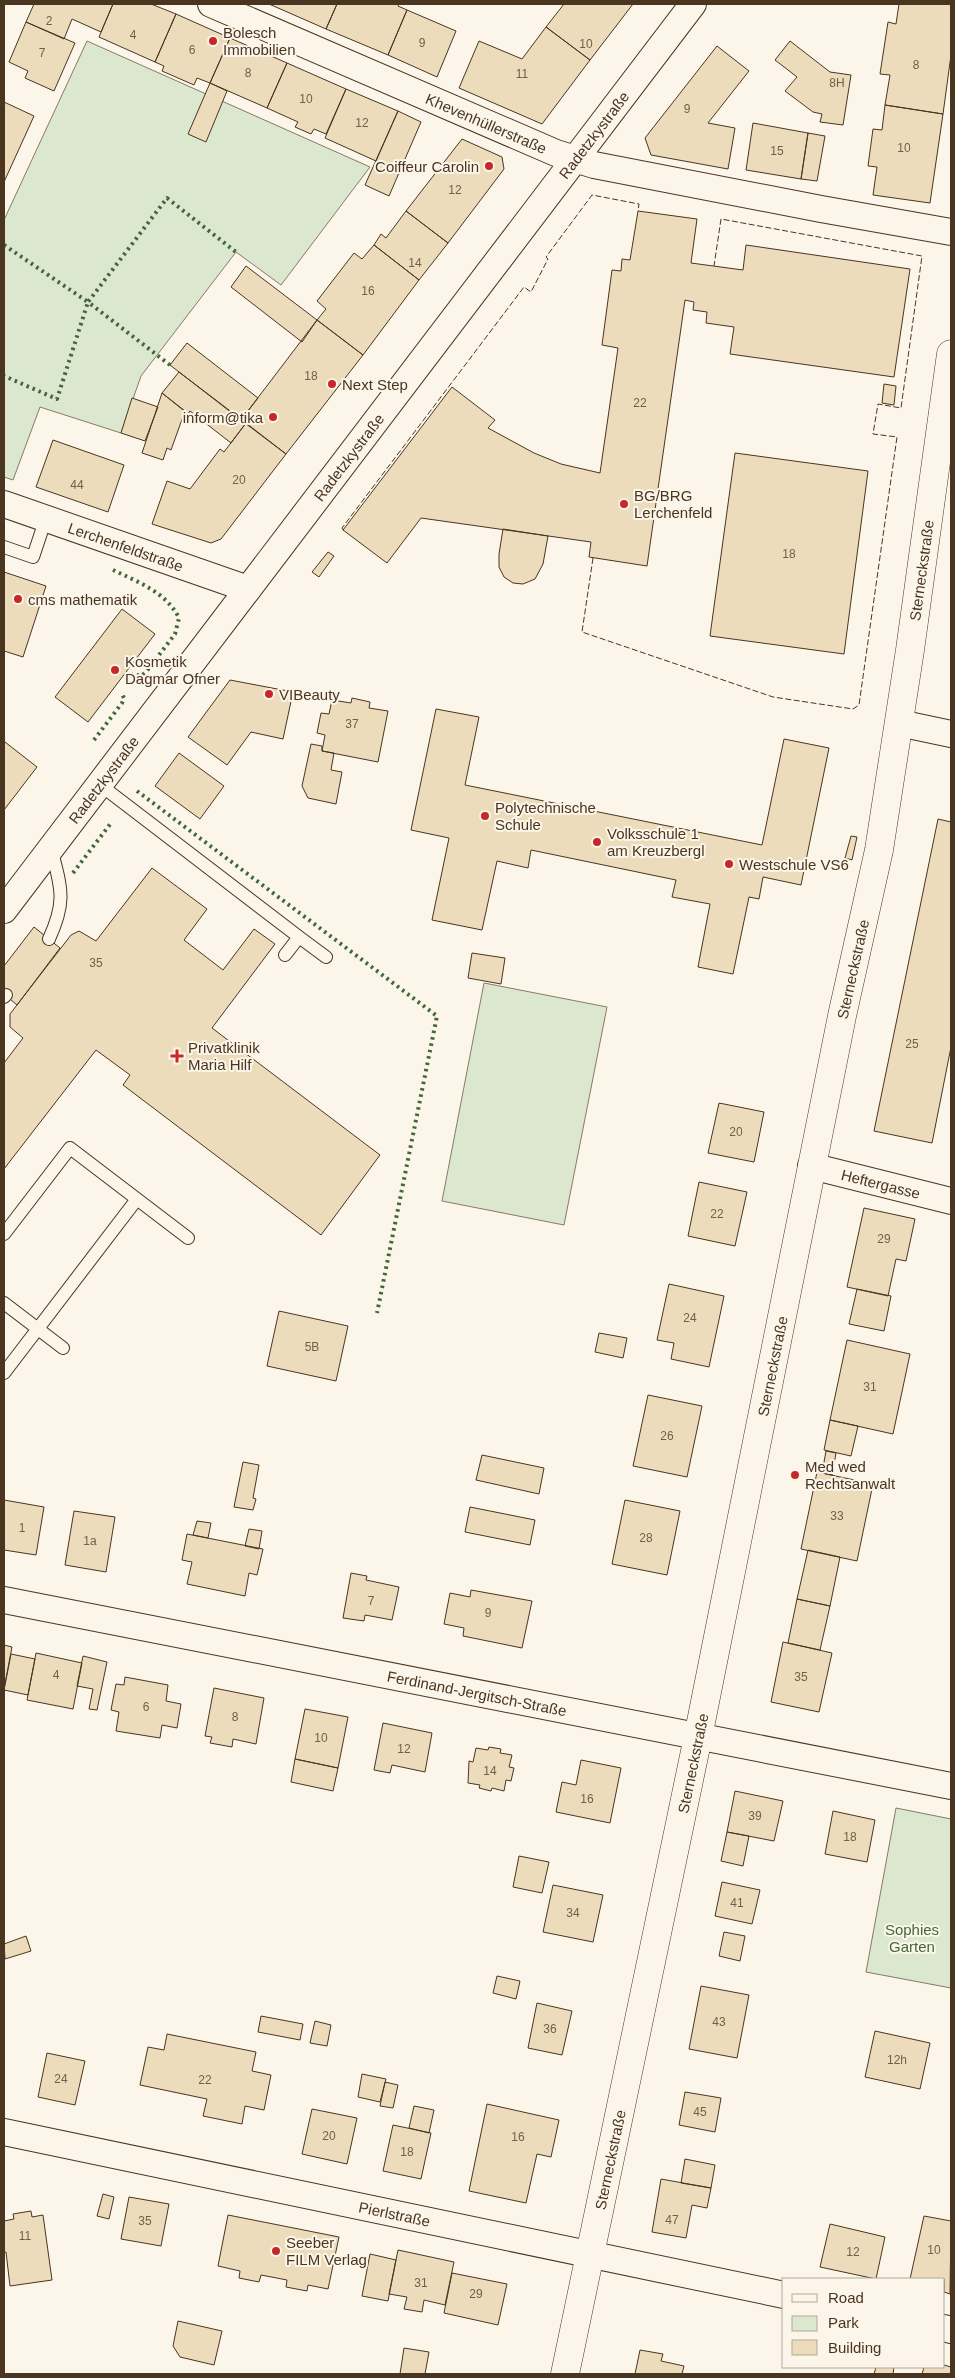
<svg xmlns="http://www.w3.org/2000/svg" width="955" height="2378" font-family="Arial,sans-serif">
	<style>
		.green { fill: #dce7d0; stroke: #887966 }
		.building { fill: #ecdcbc; stroke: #4a3520 }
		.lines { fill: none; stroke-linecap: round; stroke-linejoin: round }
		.lane-casing { stroke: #4a3520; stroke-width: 14 }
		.street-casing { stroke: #4a3520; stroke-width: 28 }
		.secondary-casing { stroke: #4a3520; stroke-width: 29 }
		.lane { stroke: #fbf6e9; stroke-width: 12 }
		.street { stroke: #fbf6e9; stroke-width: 26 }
		.secondary { stroke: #fbf6e9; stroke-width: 28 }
		.hedge { stroke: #436837; stroke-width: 4; stroke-dasharray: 2.5 4; stroke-linecap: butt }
		.fence { stroke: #4a3520; stroke-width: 1; stroke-dasharray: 6 2.5; stroke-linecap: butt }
		.poi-dot { fill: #c62828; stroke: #fbf6e9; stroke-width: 2 }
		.labels { text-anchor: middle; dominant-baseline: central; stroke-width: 4; stroke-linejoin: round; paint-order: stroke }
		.number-label { font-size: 12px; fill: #725f47 }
		.poi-label { font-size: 15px; fill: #4a3520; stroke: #fbf6e9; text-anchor: start }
		.street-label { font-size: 15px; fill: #4a3520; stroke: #fbf6e9 }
		.park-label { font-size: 15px; fill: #436837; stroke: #fbf6e9 }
	</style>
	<rect width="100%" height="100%" fill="#fbf6e9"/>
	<path class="green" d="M87 41 370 167 281 285 236 252 141 376 121 433 40 407 13 480 4 477V220Z
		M484 983 607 1007 564 1225 442 1201Z
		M896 1808 951 1819V1988L866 1972Z"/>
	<path class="building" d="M34 4H113L101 32 72 19 64 39 26 22Z
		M113 4H151L176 14 155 62 99 37Z
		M269 4H337L326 29Z
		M337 4H399L398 6 407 10 388 55 326 29Z
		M564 4H633L590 60 546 27Z
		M899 4H951V55L943 114 885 105 890 75 880 74 888 22 896 24Z
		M407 10 456 31 437 77 388 55Z
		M176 14 230 38 210 83 197 78 194 85 162 71 164 66 155 62Z
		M26 22 75 43 54 91 25 78 28 71 9 62Z
		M546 27 590 60 542 124 459 88 479 41 522 59Z
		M230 38 287 63 267 108 210 83Z
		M790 41 830 72 851 75 843 125 820 122 822 114 813 112 785 91 797 77 775 60Z
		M717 46 749 71 708 123 735 128 728 169 651 155 645 138Z
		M287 63 346 89 326 134 314 129 311 134 295 127 298 122 267 108Z
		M210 83 227 91 206 142 188 134Z
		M346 89 398 111 376 161 325 138Z
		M4 102 34 116 4 182Z
		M885 105 943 114 930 203 873 195 877 167 868 166 873 129 882 130Z
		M398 111 421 122 389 196 365 185Z
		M753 123 808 133 801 179 746 170Z
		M808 133 825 136 817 181 801 179Z
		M462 139 502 157 504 169 448 243 406 211Z
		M406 211 448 243 419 280 374 245 381 234 386 238Z
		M638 211 697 219 691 263 743 270 746 245 910 269 894 377 730 354 734 327 706 323 707 312 693 310 694 302 685 300 647 566 589 557 591 542 421 518 387 563 343 530 452 387 495 420 488 428 534 453 561 464 600 473 618 348 602 345 612 270 621 271 622 259 630 260Z
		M374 245 419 280 363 355 317 320 326 309 317 301 354 253 362 259Z
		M246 266 317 320 302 342 231 287Z
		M317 320 363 355 286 454 241 420Z
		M187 343 258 398 241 420 170 365Z
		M179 372 246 423 231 443 190 411 188 414 162 393Z
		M884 384 896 386 894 405 882 403Z
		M162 393 185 411 171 450 167 448 163 460 142 453Z
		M132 398 158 407 145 441 121 433Z
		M246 423 286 454 221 539 211 543 152 524 167 481 190 489 220 449 224 452Z
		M53 440 124 465 108 512 36 487Z
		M735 453 868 471 844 654 710 636Z
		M503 529 548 536 543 564 535 579 523 584 513 583 504 577 499 567V554Z
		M328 552 334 556 319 577 312 572Z
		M4 572 46 586 23 657 4 651Z
		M122 609 155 634 88 722 55 697Z
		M230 680 293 692 283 739 251 732 227 765 188 737Z
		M352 698 370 702 369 708 388 711 378 762 322 751 325 735 317 733 321 713 329 714 332 700 351 703Z
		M436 709 479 717 465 785 762 845 784 739 829 748 801 885 763 877 759 899 749 897 733 974 698 967 710 904 672 897 676 880 531 850 528 868 497 861 482 930 432 920 449 838 411 830Z
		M5 742 37 767 4 810V744Z
		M311 744 322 746V751L334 753 331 770 342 772 336 804 308 798 302 786Z
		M179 753 224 786 200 819 155 786Z
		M938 819 951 822V1047L932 1143 874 1131Z
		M851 836 857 837 852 860 845 858Z
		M152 868 207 909 184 940 223 970 254 929 275 944 212 1028 380 1155 321 1235 123 1085 130 1075 96 1050 4 1169V1063L23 1038 10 1027V1014L71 935 79 931 96 941Z
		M34 927 60 948 17 1005 4 994V966Z
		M472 953 505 958 501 984 468 978Z
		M719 1103 764 1112 754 1162 708 1153Z
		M699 1182 747 1192 735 1246 688 1236Z
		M864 1208 915 1219 906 1261 896 1259 888 1296 847 1287Z
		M669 1284 724 1296 709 1367 671 1359 674 1343 657 1340Z
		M857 1289 891 1296 884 1331 849 1324Z
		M279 1311 348 1326 336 1381 267 1366Z
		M599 1333 627 1338 623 1358 595 1352Z
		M847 1340 910 1354 893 1434 830 1420Z
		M648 1395 702 1406 687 1477 633 1466Z
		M830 1420 858 1426 851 1456 824 1450Z
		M826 1451 836 1453 832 1475 822 1473Z
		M482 1455 544 1468 539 1494 476 1480Z
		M243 1462 259 1465 253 1498 256 1499 253 1510 234 1507Z
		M817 1472 873 1484 857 1561 801 1549Z
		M4 1500 44 1507 36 1555 4 1550Z
		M625 1500 680 1511 667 1575 612 1564Z
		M470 1507 535 1520 530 1545 465 1532Z
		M74 1511 115 1517 106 1572 65 1565Z
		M197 1521 211 1523 208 1538 193 1535Z
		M249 1529 262 1531 259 1549 245 1546Z
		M187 1534 263 1549 257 1575 249 1573 245 1596 187 1584 192 1562 182 1560Z
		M808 1550 840 1557 830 1606 797 1599Z
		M351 1573 367 1576 366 1580 399 1587 392 1620 365 1615 364 1621 343 1618Z
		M471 1590 532 1601 522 1648 463 1636 464 1628 444 1624 450 1593 470 1597Z
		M797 1599 830 1606 820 1650 788 1643Z
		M783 1642 832 1653 819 1712 771 1702Z
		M4 1645 12 1647 4 1689Z
		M36 1653 82 1663 73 1709 27 1700Z
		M11 1654 35 1659 28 1695 4 1690Z
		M83 1656 107 1662 97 1710 89 1709 93 1689 77 1686Z
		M125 1677 168 1685 166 1701 181 1704 177 1728 162 1725 160 1738 116 1731 119 1712 111 1710 116 1684 124 1685Z
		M214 1688 264 1698 256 1744 233 1739 232 1747 210 1743 212 1737 205 1736Z
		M305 1709 348 1717 338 1768 295 1759Z
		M383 1723 432 1733 425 1772 392 1765 390 1773 374 1770Z
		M489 1747 501 1749 500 1753 512 1755 509 1767 514 1768 511 1781 506 1780 504 1791 492 1788 491 1791 479 1788 480 1785 468 1783 469 1761 473 1762 476 1748 488 1750Z
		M295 1759 338 1768 333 1791 291 1782Z
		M581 1760 621 1768 610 1823 556 1812 562 1782 576 1785Z
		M735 1791 783 1801 774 1841 727 1832Z
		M833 1811 875 1820 867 1862 825 1854Z
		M727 1832 749 1836 743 1866 721 1861Z
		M519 1856 549 1862 542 1893 513 1887Z
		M722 1882 760 1890 752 1924 715 1916Z
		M553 1885 603 1895 593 1942 543 1932Z
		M724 1932 745 1936 740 1961 719 1956Z
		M26 1936 31 1951 5 1959 4 1944Z
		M497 1976 520 1981 516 1999 493 1993Z
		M701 1986 749 1995 737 2058 689 2049Z
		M537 2003 572 2011 562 2055 528 2048Z
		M261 2016 303 2024 300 2040 258 2032Z
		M315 2021 331 2025 327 2046 310 2043Z
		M875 2031 930 2043 920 2089 865 2077Z
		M167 2034 256 2052 252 2071 271 2075 264 2110 245 2106 242 2124 203 2116 207 2099 140 2085 148 2047 164 2050Z
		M47 2053 85 2061 75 2105 38 2097Z
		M362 2074 386 2079 380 2102 358 2097Z
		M385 2082 398 2085 393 2108 380 2106Z
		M685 2092 721 2098 715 2132 679 2125Z
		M487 2104 559 2120 551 2157 537 2154 526 2203 469 2191Z
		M414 2106 434 2110 429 2133 409 2128Z
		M312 2109 357 2118 347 2164 302 2154Z
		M393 2125 431 2133 421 2179 383 2171Z
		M685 2159 715 2165 711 2188 681 2183Z
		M661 2179 711 2188 707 2208 692 2205 686 2238 652 2232Z
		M103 2194 114 2197 109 2219 97 2216Z
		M129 2197 169 2204 161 2246 121 2239Z
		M31 2211 32 2217 43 2215 52 2280 10 2286 6 2252H4V2221L14 2219 13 2214Z
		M228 2215 339 2237 328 2289 308 2285 307 2291 286 2287 287 2280 261 2275 259 2282 239 2278 240 2271 218 2266Z
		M924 2216 951 2221 950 2294 944 2292V2279H910Z
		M830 2224 885 2237 876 2279 820 2267Z
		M398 2250 454 2262 445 2305 424 2300 422 2312 404 2309 407 2297 389 2294Z
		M370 2254 396 2260 388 2301 362 2296Z
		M452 2273 507 2284 498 2325 444 2313Z
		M178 2321 222 2331 214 2365 180 2357 173 2346Z
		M404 2348 429 2352 425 2374H400Z
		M640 2350 663 2354 661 2361 684 2366 682 2374H635Z
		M944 2365 951 2367V2374H922L924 2367Z
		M876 2367H894L893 2374H874Z"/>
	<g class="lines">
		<defs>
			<path id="lane" d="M4 547 33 557 46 518
				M99 784 299 937 285 955
				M299 937 326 957
				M49 939C67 900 61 888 51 848
				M4 997 6 995
				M4 1234 70 1148 188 1238
				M4 1303 63 1348
				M4 1373 137 1199"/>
			<g id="street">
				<path id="s1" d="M211 4 556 153 594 165 821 209 951 232"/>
				<path id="s2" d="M4 504 248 589"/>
				<path d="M899 723 951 734"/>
				<path id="s3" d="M4 910 693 4"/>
				<path id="s4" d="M811 1166 951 1201"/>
				<path id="s5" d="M4 1600 951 1786"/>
				<path id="s6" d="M4 2132 784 2295"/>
				<path d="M944 2328 951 2330"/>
			</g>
			<g id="secondary">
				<path id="s7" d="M565 2374 698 1737 842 1016 879 850 910 650 951 354"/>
			</g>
		</defs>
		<use href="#lane" class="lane-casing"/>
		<use href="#street" class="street-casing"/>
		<use href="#secondary" class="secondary-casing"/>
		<use href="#lane" class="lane"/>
		<use href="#street" class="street"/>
		<use href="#secondary" class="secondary"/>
		<path class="hedge" d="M4 245 88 302 57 399 4 376
			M170 365 88 302 167 198 236 252
			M113 570C138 582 166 592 179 618L175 634 146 672 141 676 132 674
			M94 740 122 703 124 698 121 692
			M137 791 437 1016 377 1313
			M73 873 111 823"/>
		<path class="fence" d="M343 530 342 528 524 287 531 292 548 259 546 257 592 195 639 204 638 211
			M593 558 582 632 773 697 853 709 859 705 897 437 873 434 878 404 901 408 922 256 721 219 714 266"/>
	</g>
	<g class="poi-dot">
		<circle cx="213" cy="41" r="5"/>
		<circle cx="489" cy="166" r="5"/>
		<circle cx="332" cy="384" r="5"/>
		<circle cx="273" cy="417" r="5"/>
		<circle cx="624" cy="504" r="5"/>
		<circle cx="18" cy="599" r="5"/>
		<circle cx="115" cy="670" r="5"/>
		<circle cx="269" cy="694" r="5"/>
		<circle cx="485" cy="816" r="5"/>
		<circle cx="597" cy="842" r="5"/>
		<circle cx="729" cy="864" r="5"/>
		<path d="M174.5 1048.5h5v5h5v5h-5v5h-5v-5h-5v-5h5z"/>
		<circle cx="795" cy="1475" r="5"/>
		<circle cx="276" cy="2251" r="5"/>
	</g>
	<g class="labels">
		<g class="number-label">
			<text x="49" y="21">2</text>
			<text x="133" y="35">4</text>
			<text x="422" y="43">9</text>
			<text x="586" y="44">10</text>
			<text x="192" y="50">6</text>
			<text x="42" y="53">7</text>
			<text x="916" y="65">8</text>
			<text x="248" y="73">8</text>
			<text x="522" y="74">11</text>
			<text x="837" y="83">8H</text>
			<text x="306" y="99">10</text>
			<text x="687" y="109">9</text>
			<text x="362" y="123">12</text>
			<text x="904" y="148">10</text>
			<text x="777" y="151">15</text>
			<text x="455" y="190">12</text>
			<text x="415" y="263">14</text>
			<text x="368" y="291">16</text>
			<text x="311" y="376">18</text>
			<text x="640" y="403">22</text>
			<text x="239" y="480">20</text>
			<text x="77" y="485">44</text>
			<text x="789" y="554">18</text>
			<text x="352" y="724">37</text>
			<text x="96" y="963">35</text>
			<text x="912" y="1044">25</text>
			<text x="736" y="1132">20</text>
			<text x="717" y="1214">22</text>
			<text x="884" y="1239">29</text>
			<text x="690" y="1318">24</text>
			<text x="312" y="1347">5B</text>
			<text x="870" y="1387">31</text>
			<text x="667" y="1436">26</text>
			<text x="837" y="1516">33</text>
			<text x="22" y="1528">1</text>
			<text x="646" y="1538">28</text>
			<text x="90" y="1541">1a</text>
			<text x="371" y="1601">7</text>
			<text x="488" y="1613">9</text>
			<text x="56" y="1675">4</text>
			<text x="801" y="1677">35</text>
			<text x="146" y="1707">6</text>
			<text x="235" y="1717">8</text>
			<text x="321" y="1738">10</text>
			<text x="404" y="1749">12</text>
			<text x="490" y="1771">14</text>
			<text x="587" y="1799">16</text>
			<text x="755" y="1816">39</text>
			<text x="850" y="1837">18</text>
			<text x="737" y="1903">41</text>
			<text x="573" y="1913">34</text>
			<text x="719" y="2022">43</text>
			<text x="550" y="2029">36</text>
			<text x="897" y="2060">12h</text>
			<text x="61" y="2079">24</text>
			<text x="205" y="2080">22</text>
			<text x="700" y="2112">45</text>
			<text x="329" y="2136">20</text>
			<text x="518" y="2137">16</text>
			<text x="407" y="2152">18</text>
			<text x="672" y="2220">47</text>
			<text x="145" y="2221">35</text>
			<text x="25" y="2236">11</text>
			<text x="934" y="2250">10</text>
			<text x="853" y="2252">12</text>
			<text x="421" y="2283">31</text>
			<text x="476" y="2294">29</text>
		</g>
		<g class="poi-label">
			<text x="223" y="32">Bolesch<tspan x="223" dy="17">Immobilien</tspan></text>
			<text x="479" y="166" text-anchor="end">Coiffeur Carolin</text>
			<text x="342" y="384">Next Step</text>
			<text x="263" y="417" text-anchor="end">inform@tika</text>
			<text x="634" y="495">BG/BRG<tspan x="634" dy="17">Lerchenfeld</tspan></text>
			<text x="28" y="599">cms mathematik</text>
			<text x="125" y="661">Kosmetik<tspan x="125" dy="17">Dagmar Ofner</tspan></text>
			<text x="279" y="694">VIBeauty</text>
			<text x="495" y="807">Polytechnische<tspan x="495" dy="17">Schule</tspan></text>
			<text x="607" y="833">Volksschule 1<tspan x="607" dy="17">am Kreuzbergl</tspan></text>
			<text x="739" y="864">Westschule VS6</text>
			<text x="188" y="1047">Privatklinik<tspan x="188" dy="17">Maria Hilf</tspan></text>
			<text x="805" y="1466">Med wed<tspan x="805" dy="17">Rechtsanwalt</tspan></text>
			<text x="286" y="2242">Seeber<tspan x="286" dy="17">FILM Verlag</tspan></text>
		</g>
		<g class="street-label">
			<text stroke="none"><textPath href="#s1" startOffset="300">Khevenhüllerstraße</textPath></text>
			<text stroke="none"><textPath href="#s3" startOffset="974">Radetzkystraße</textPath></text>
			<text stroke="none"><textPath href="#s3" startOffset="569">Radetzkystraße</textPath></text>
			<text stroke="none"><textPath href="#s2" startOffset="129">Lerchenfeldstraße</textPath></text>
			<text stroke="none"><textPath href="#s7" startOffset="1839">Sterneckstraße</textPath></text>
			<text stroke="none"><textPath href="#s3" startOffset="164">Radetzkystraße</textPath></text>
			<text stroke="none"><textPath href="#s7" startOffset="1434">Sterneckstraße</textPath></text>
			<text stroke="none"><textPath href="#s4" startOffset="72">Heftergasse</textPath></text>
			<text stroke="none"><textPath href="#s7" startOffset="1029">Sterneckstraße</textPath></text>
			<text stroke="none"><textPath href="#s5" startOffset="482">Ferdinand-Jergitsch-Straße</textPath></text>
			<text stroke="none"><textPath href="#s7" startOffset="624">Sterneckstraße</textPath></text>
			<text stroke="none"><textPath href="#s7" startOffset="219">Sterneckstraße</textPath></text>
			<text stroke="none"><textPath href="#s6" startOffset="399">Pierlstraße</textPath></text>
		</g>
		<g class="park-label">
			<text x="912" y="1929">Sophies<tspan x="912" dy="17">Garten</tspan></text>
		</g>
	</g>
	<rect width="955" height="2378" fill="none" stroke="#4a3520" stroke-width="10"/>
	<rect x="782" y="2278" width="162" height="90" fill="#fbf6e9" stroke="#b4a999"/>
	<rect x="792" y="2294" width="25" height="8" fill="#fbf6e9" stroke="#b4a999"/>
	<text x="828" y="2303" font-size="15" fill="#4a3520">Road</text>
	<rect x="792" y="2316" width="25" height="15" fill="#dce7d0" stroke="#b4a999"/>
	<text x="828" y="2328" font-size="15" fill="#4a3520">Park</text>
	<rect x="792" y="2340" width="25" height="15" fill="#ecdcbc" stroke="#b4a999"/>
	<text x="828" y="2353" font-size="15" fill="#4a3520">Building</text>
</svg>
